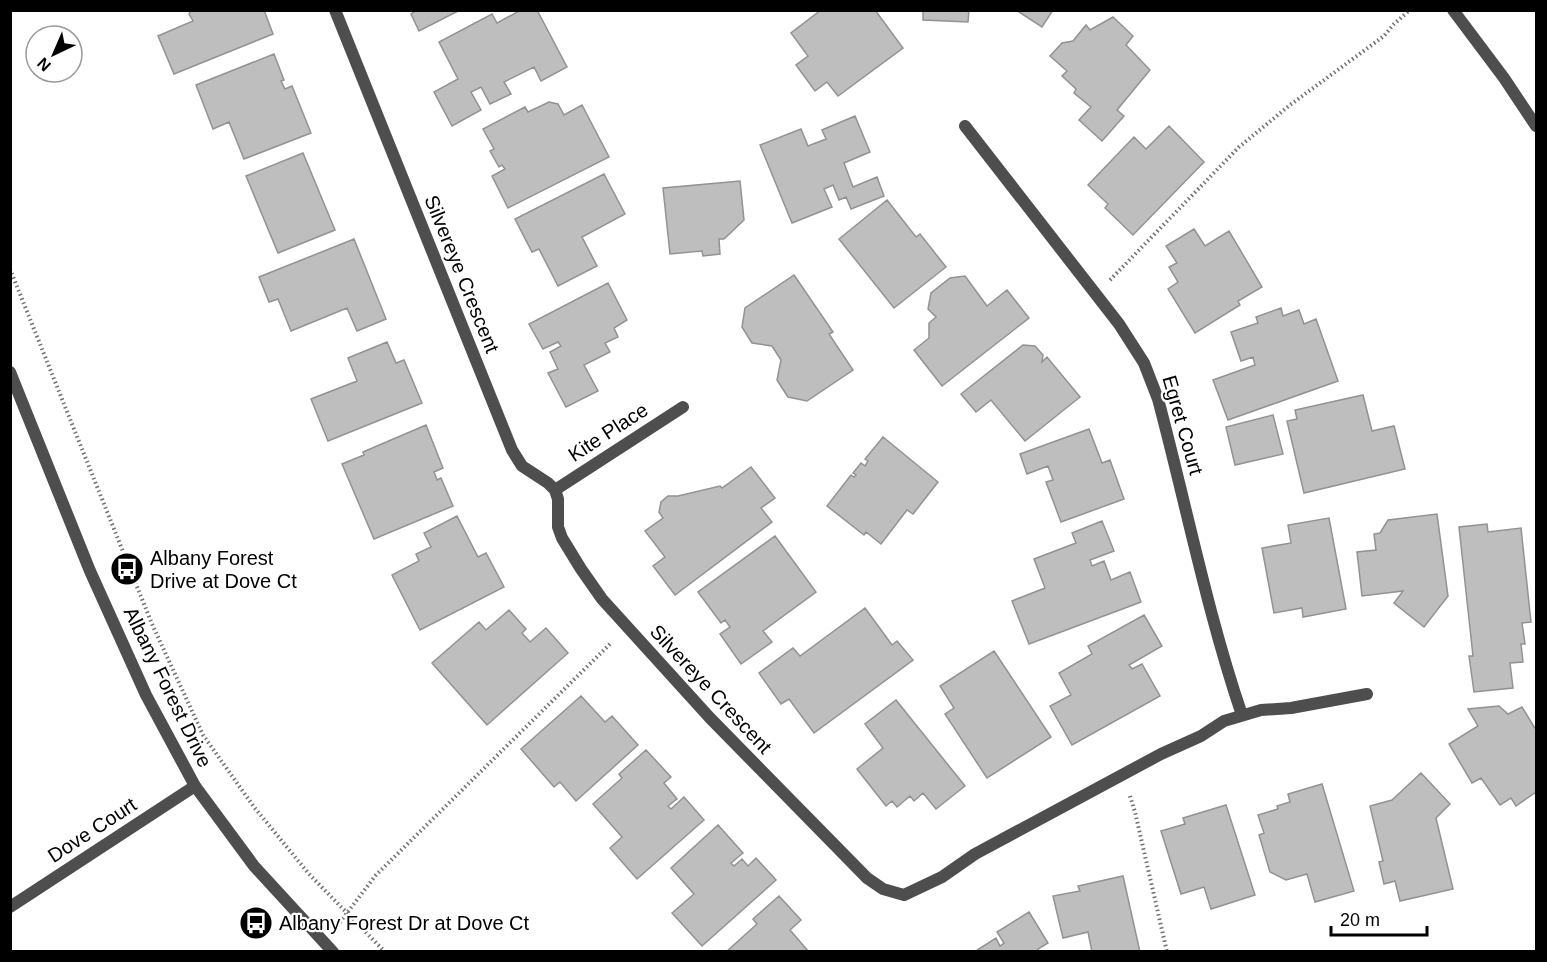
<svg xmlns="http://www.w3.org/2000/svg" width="1547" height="962" font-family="Arial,sans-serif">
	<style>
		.building { fill: #bebebe; stroke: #929292; stroke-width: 1.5 }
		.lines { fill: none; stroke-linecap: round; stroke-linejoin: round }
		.path { stroke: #707070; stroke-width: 4; stroke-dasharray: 1.5 3; stroke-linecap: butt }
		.minor { stroke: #4e4e4e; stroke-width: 12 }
		.tertiary { stroke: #4e4e4e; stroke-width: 12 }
		.labels { text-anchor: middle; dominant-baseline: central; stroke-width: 4.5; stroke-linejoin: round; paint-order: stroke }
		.street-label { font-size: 20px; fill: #000; stroke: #fff }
		.poi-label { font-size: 20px; fill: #000; stroke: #fff; text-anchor: start }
	</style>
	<rect width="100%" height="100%" fill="#fff"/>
	<path class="building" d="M191 10H264L273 34 174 74 158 36 193 21 189 14Z
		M460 10 419 31 411 14 417 10Z
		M521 10H537L567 67 541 81 534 67 504 82 511 94 490 104 481 87 471 92 481 110 452 126 434 92 458 79 439 42 492 14 497 23Z
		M821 10H875L903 48 838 96 827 82 815 91 796 65 808 56 791 33Z
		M923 10H969L968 22 923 20Z
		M1016 10H1053L1042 27Z
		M1113 17 1133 36 1126 45 1150 70 1117 110 1124 116 1102 141 1079 120 1091 107 1074 93 1076 89 1062 76 1067 71 1050 56 1062 43 1073 41 1086 25 1090 30Z
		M274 54 284 80 281 81 285 89 292 86 311 133 244 159 229 122 213 129 196 85Z
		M549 102 558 104 564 115 582 105 609 157 508 208 492 176 505 169 502 165 499 167 490 151 494 149 483 129 525 107 528 112Z
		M855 116 870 152 844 163 853 187 877 177 884 196 851 209 846 197 839 200 833 185 824 189 832 207 792 223 760 145 801 129 808 146 826 139 822 130Z
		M1169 126 1204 162 1133 235 1105 208 1108 204 1088 185 1134 137 1146 149Z
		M303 153 335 230 278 253 246 176Z
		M604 174 625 214 582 237 597 266 558 286 539 249 532 252 515 219Z
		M740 181 744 220 724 239H719L720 254 703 256 702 251 670 254 663 188Z
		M887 200 916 237 920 234 946 267 894 308 839 239Z
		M1194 229 1205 246 1229 231 1262 287 1238 301 1240 305 1195 333 1168 289 1178 282 1169 267 1177 263 1166 246Z
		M354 239 386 319 357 331 347 308 291 331 278 299 269 302 259 277Z
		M794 275 833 332 829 334 853 370 807 401 788 397 777 380 781 360 772 346 752 343 742 327 745 308Z
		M965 276 987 306 1007 290 1029 318 942 386 914 350 929 338V323L936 317 928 309 931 293 950 278Z
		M608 283 627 320 614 328 618 337 605 343 610 352 584 365 598 391 566 407 548 373 558 369 550 352 561 346 558 342 543 349 529 324Z
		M1281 308 1283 316 1299 310 1304 324 1316 319 1338 381 1228 420 1213 380 1255 365 1253 357 1241 361 1231 332 1258 323 1256 317Z
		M387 342 396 363 404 360 422 403 328 441 311 399 357 381 348 358Z
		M1023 345 1035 346 1043 355 1042 362 1047 357 1080 397 1025 441 991 400 976 412 961 394Z
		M1363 395 1372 431 1394 426 1405 469 1304 493 1287 421 1297 419 1295 410Z
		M1273 415 1283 454 1235 465 1226 427Z
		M426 425 443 468 434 472 437 480 441 478 453 506 374 539 342 464 364 455 363 452Z
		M1089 429 1102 463 1110 460 1124 499 1061 522 1046 482 1053 480 1048 466 1027 474 1020 454Z
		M883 437 938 482 913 514 907 510 881 544 866 532 864 535 827 506 851 475 854 477 856 475 853 473 861 463 865 466 868 461 865 459Z
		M751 467 775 498 761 508 772 522 675 595 653 566 665 557 645 531 663 518 659 512 661 502 668 496H678L720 486 722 488Z
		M1437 514 1448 596 1424 627 1394 603 1403 591 1362 596 1357 552 1376 550 1374 534 1380 533 1388 520Z
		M457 516 478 557 486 553 504 587 420 630 392 575 419 561 416 554 431 547 424 533Z
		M1329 518 1346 609 1303 617 1302 608 1274 613 1262 548 1291 543 1288 525Z
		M1102 521 1114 551 1090 560 1092 566 1104 561 1111 580 1130 572 1141 602 1029 644 1012 601 1045 588 1034 559 1076 543 1072 533Z
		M1487 524 1488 532 1521 528 1531 622 1522 623 1525 644H1521L1523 662 1510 663 1513 688 1474 692 1469 656H1473L1459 527Z
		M775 536 816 592 763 631 772 642 741 664 720 634 730 627 725 620 721 623 698 592Z
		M865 608 892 645 897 641 913 660 814 733 789 699 781 704 759 673 793 648 800 656Z
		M509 610 526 629 522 633 530 642 546 628 568 653 487 725 432 663 479 622 486 630Z
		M1144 615 1162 646 1129 665 1132 669 1142 664 1160 696 1072 745 1050 706 1071 695 1059 673 1092 654 1088 646Z
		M994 651 1051 737 987 778 945 714 954 708 940 686Z
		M581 696 605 722 612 716 638 745 576 801 560 782 554 787 521 749Z
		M896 700 965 786 936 809 923 793 914 801 910 796 897 807 892 801 886 806 857 769 883 748 865 724Z
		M1499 706 1508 714 1522 707 1536 730V792L1516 806 1511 798 1500 805 1481 778 1472 783 1449 744 1478 726 1468 709Z
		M646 750 671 777 664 783 677 799 668 806 671 809 684 797 704 820 637 879 610 848 622 837 593 804 622 778 619 774Z
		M1421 773 1450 804 1436 818 1453 889 1400 901 1395 881 1384 884 1379 862 1383 861 1370 806 1392 800Z
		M1322 784 1354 891 1315 902 1307 874 1286 880 1270 872 1259 835 1264 833 1258 815 1278 809 1277 806 1290 802 1288 794Z
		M1226 805 1255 895 1211 909 1204 887 1181 894 1161 831 1185 824 1183 818Z
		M718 825 743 853 731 863 734 866 742 859 748 866 756 858 776 880 702 946 672 913 694 894 671 868Z
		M1123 876 1140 952H1092L1088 932 1063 938 1053 896 1080 891 1078 886Z
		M779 896 801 920 790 930 809 952H726L757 924 753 919Z
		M1029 912 1048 943 1038 949 1039 952H974L996 938 1000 946 1004 943 997 932Z"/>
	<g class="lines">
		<path class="path" d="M10 269 152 624 203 735 254 807 309 874 385 952
			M1110 280 1239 147 1290 105 1384 36 1394 24 1410 10
			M1130 796 1135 812 1167 952
			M337 926 376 875 611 643"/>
		<path class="minor" d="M335 10 512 450 522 466 548 483 555 490 558 499V527L562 538 581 569 602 599 710 718 867 878 883 889 904 895 942 877 975 854 1161 754 1201 736 1224 721 1261 710 1291 708 1367 694
			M1453 10 1504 78 1536 126
			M965 126 1119 324 1144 363 1158 399C1186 504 1207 612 1242 715
			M555 490 683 407
			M10 907 195 786"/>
		<path class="tertiary" d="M10 372 90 571 146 695 195 786 254 866 333 952"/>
	</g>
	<defs>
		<symbol id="bus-disc" viewBox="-11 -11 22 22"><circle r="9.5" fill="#000" stroke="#fff"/><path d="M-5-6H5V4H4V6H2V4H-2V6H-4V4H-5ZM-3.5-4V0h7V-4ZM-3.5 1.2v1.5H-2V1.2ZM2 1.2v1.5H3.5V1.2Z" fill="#fff"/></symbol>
	</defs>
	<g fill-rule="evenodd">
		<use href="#bus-disc" x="108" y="550" width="38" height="38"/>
		<use href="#bus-disc" x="237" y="904" width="38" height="38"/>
	</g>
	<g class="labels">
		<g class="street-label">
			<text transform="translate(462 274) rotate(68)">Silvereye Crescent</text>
			<text transform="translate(1183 425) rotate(74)">Egret Court</text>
			<text transform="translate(608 432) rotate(-33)">Kite Place</text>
			<text transform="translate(168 687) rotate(64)">Albany Forest Drive</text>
			<text transform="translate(711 689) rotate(47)">Silvereye Crescent</text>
			<text transform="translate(92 830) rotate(-33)">Dove Court</text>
		</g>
		<g class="poi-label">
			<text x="150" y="558">Albany Forest<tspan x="150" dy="23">Drive at Dove Ct</tspan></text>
			<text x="279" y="923">Albany Forest Dr at Dove Ct</text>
		</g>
	</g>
	<rect width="1547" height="962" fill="none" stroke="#000000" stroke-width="24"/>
	<g transform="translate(54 54) rotate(224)"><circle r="28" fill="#ffffff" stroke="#999999" stroke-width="1.5"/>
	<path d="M0-4.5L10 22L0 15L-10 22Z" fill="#000000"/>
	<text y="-9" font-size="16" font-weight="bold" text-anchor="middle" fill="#000000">N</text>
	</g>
	<path d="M1331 926v9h96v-9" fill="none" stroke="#000000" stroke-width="3"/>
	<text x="1340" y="926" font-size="18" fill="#000000" stroke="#ffffff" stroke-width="4.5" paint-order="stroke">20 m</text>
</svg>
